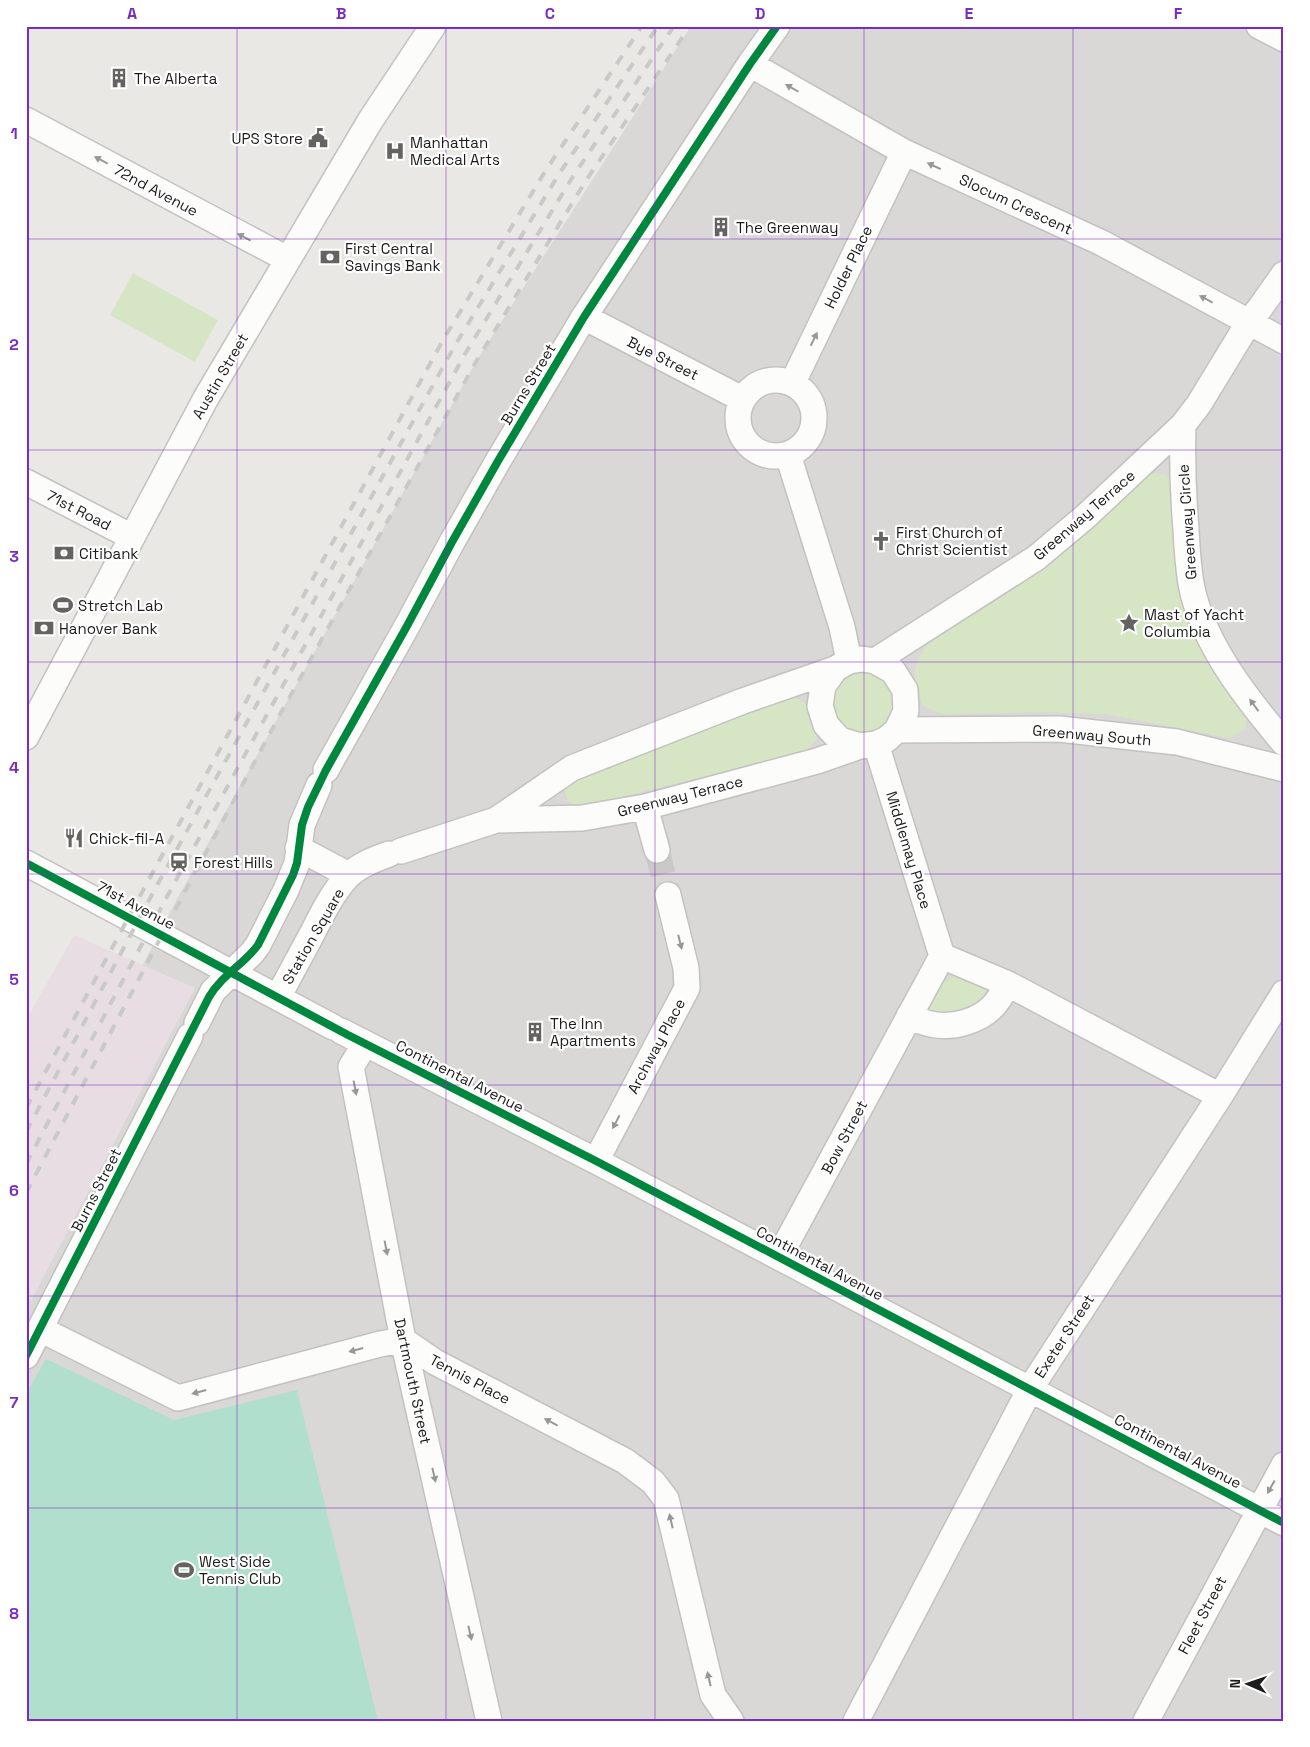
<svg xmlns="http://www.w3.org/2000/svg" width="1310" height="1747" font-family="'Space Grotesk',sans-serif">
	<style>
		.residential { fill: #d9d8d6 }
		.industrial { fill: #e7dde3 }
		.grass { fill: #d6e6c5 }
		.pitch { fill: #b1dfcd }
		.lines { fill: none; stroke-linecap: round; stroke-linejoin: round }
		.minor-tunnel { stroke: #cbc9c7; stroke-width: 25; stroke-dasharray: 25 12; stroke-linecap: butt }
		.minor-casing { stroke: #c3c2c1; stroke-width: 28 }
		.minor { stroke: #fcfcfb; stroke-width: 25 }
		.rail { stroke: #c9c9c8; stroke-width: 4; stroke-dasharray: 10 10; stroke-linecap: butt }
		.cycleway-casing { stroke: #fff; stroke-width: 11 }
		.cycleway { stroke: #00873e; stroke-width: 8 }
		.oneway { fill: #979797 }
		.grid { fill: none; stroke: #7b2cbf; stroke-width: 1; stroke-opacity: 0.55 }
		.labels { text-anchor: middle; dominant-baseline: central; stroke-width: 4.5; stroke-linejoin: round; paint-order: stroke }
		.poi-label { font-size: 15px; fill: #1c1c1c; stroke: #fff; text-anchor: start }
		.street-label { font-size: 15px; fill: #1c1c1c; stroke: #fff }
		.neatline { fill: none; stroke: #7b2cbf; stroke-width: 2 }
		.grid-label { font-size: 16px; text-anchor: middle; font-weight: bold; fill: #7b2cbf }
	</style>
	<rect width="100%" height="100%" fill="#eae8e5"/>
	<path class="residential" d="M691 26H1284V1721H26V1189L177 899 477 360Z"/>
	<path class="industrial" d="M74 935 195 988 31 1301 26 1299V1021Z"/>
	<path class="grass" d="M133 273 218 320 195 362 110 315Z
		M1156 473 1165 475 1175 487 1174 531 1248 713 1245 729 1230 738 1106 714 1043 712 942 714 923 706C911 671 911 667 933 637L1046 566 1121 500 1142 477Z
		M856 668 879 672 898 701 882 731 852 735 835 723C830 688 825 688 856 668Z
		M794 697 806 704 812 718 817 739 806 751 577 808 568 800 564 789 569 783 580 777Z
		M960 974 984 984 986 998 956 1017 927 1011 931 988Z"/>
	<path class="pitch" d="M46 1359 174 1420 297 1390 378 1721H26V1394Z"/>
	<g class="lines">
		<path class="minor-tunnel" d="M657 850 668 895"/>
		<defs>
			<path id="minor" d="M1259 26 1284 39
				M750 64 904 152 1102 243 1284 341
				M26 120 287 259
				M584 317 742 399
				M738 418a38 38 0 1 1 76 0a38 38 0 1 1-76 0Z
				M793 382 904 152
				M1183 425C1182 460 1183 494 1186 529 1187 550 1188 572 1193 593 1207 649 1248 700 1284 743
				M788 455 842 627 849 661
				M26 482 132 537
				M875 661 1036 558 1085 517 1183 425 1199 404 1249 322 1260 308 1284 274
				M897 730 1059 729 1177 742 1284 769
				M26 737 206 398 370 121 433 26
				M876 744 942 956
				M326 770 407 626 452 542 498 461 584 317 750 64 777 26
				M645 807 657 850
				M496 820 582 818 645 807 817 761 860 746
				M298 848 349 875
				M401 851 496 820 572 768 743 701 835 669 849 661 862 659 875 661 893 671 905 690 906 711 897 730 887 739 876 744 860 746 840 740 826 725 820 706 823 686 835 669
				M26 863 333 1027
				M942 956 1008 984 1220 1096
				M278 997C290 975 301 954 313 932 323 912 333 892 348 876 359 865 375 859 389 854
				M909 1016C916 1019 923 1023 931 1024 952 1029 981 1021 995 1004 1000 998 1004 991 1008 984
				M197 1023 213 991 252 953 258 945 286 890 297 863 302 825 319 785
				M341 1031 596 1161 1284 1523
				M365 1044 351 1067 403 1340 489 1721
				M596 1161 687 988 686 968 668 895
				M779 1257 942 956
				M40 1329 178 1398 380 1344 403 1340 435 1362 625 1461 653 1482 666 1499 713 1695 731 1721
				M26 1356 190 1036
				M856 1721 1030 1389 1220 1096 1284 993
				M1146 1721 1284 1465"/>
		</defs>
		<use href="#minor" class="minor-casing"/>
		<use href="#minor" class="minor"/>
		<path class="rail" d="M26 1108 147 883 443 340 546 170 642 26
			M26 1132 156 887 454 347 559 174 658 26
			M26 1164 169 893 465 354 572 178 674 26
			M26 1193 181 899 283 709 477 360 585 182 690 26"/>
		<defs>
			<path id="cycleway" d="M26 863 348 1035 596 1161 1284 1523
				M26 1356 209 997C221 976 244 964 258 945L293 875 297 863 302 825 308 807 326 770 407 626 452 542 498 461 584 317 750 64 777 26"/>
		</defs>
		<use href="#cycleway" class="cycleway-casing"/>
		<use href="#cycleway" class="cycleway"/>
	</g>
	<defs><path id="oneway-solid" d="M-6-.8H1V-3.2L6.5 0L1 3.2V.8H-6Z" transform="scale(1.25)"/></defs>
	<g class="oneway">
		<use href="#oneway-solid" transform="translate(792 88) rotate(-150)"/>
		<use href="#oneway-solid" transform="translate(101 160) rotate(-152)"/>
		<use href="#oneway-solid" transform="translate(934 166) rotate(-155)"/>
		<use href="#oneway-solid" transform="translate(244 237) rotate(-152)"/>
		<use href="#oneway-solid" transform="translate(1206 299) rotate(-152)"/>
		<use href="#oneway-solid" transform="translate(814 339) rotate(-64)"/>
		<use href="#oneway-solid" transform="translate(1254 705) rotate(-126)"/>
		<use href="#oneway-solid" transform="translate(680 942) rotate(76)"/>
		<use href="#oneway-solid" transform="translate(355 1088) rotate(79)"/>
		<use href="#oneway-solid" transform="translate(616 1122) rotate(118)"/>
		<use href="#oneway-solid" transform="translate(386 1248) rotate(79)"/>
		<use href="#oneway-solid" transform="translate(356 1350) rotate(165)"/>
		<use href="#oneway-solid" transform="translate(199 1392) rotate(165)"/>
		<use href="#oneway-solid" transform="translate(551 1422) rotate(-152)"/>
		<use href="#oneway-solid" transform="translate(434 1475) rotate(77)"/>
		<use href="#oneway-solid" transform="translate(1271 1487) rotate(119)"/>
		<use href="#oneway-solid" transform="translate(671 1521) rotate(-103)"/>
		<use href="#oneway-solid" transform="translate(470 1633) rotate(77)"/>
		<use href="#oneway-solid" transform="translate(709 1679) rotate(-103)"/>
	</g>
	<path class="grid" d="M237 26V1721M446 26V1721M655 26V1721M864 26V1721M1073 26V1721M26 239H1284M26 450H1284M26 662H1284M26 874H1284M26 1085H1284M26 1296H1284M26 1508H1284"/>
	<defs>
		<symbol id="building-bare" viewBox="-9 -9 18 18"><path d="M-4-6H4V6H1V3H-1V6H-4ZM-2.5-4.3h1.7v1.8h-1.7ZM.8-4.3h1.7v1.8H.8ZM-2.5-1h1.7V.8h-1.7ZM.8-1h1.7V.8H.8Z" fill="#646362" stroke="#fff" stroke-width="2.5" paint-order="stroke"/></symbol>
		<symbol id="civic-bare" viewBox="-9 -9 18 18"><path d="M-.6-6.5H3V-4.5H.6V-3L4-1V1h2V6H-6V1h2V-1L-.6-3ZM-1.2 2.5V6h2.4V2.5Z" fill="#646362" stroke="#fff" stroke-width="2.5" paint-order="stroke"/></symbol>
		<symbol id="hospital-bare" viewBox="-9 -9 18 18"><path d="M-5-5h3v3.5h4V-5h3V5h-3V1.5h-4V5h-3Z" fill="#646362" stroke="#fff" stroke-width="2.5" paint-order="stroke"/></symbol>
		<symbol id="bank-bare" viewBox="-9 -9 18 18"><path d="M-6-4H6V4H-6ZM0-2.3a2.3 2.3 0 1 0 0 4.6a2.3 2.3 0 1 0 0-4.6Z" fill="#646362" stroke="#fff" stroke-width="2.5" paint-order="stroke"/></symbol>
		<symbol id="church-bare" viewBox="-9 -9 18 18"><path d="M-1.2-6h2.4v3.5h3.3v2.4h-3.3V6h-2.4V-.1h-3.3v-2.4h3.3Z" fill="#646362" stroke="#fff" stroke-width="2.5" paint-order="stroke"/></symbol>
		<symbol id="stadium-bare" viewBox="-9 -9 18 18"><path d="M0-5a6.5 5 0 1 0 0 10a6.5 5 0 1 0 0-10ZM-3.5-1.8h7v3.6h-7Z" fill="#646362" stroke="#fff" stroke-width="2.5" paint-order="stroke"/></symbol>
		<symbol id="sight-bare" viewBox="-9 -9 18 18"><path d="M0-6L1.8-2.2L6-1.7L2.9 1.2L3.7 5.4L0 3.3L-3.7 5.4L-2.9 1.2L-6-1.7L-1.8-2.2Z" fill="#646362" stroke="#fff" stroke-width="2.5" paint-order="stroke"/></symbol>
		<symbol id="restaurant-bare" viewBox="-9 -9 18 18"><path d="M-5-6h1v4h1v-4h1v4h1v-4h1v5L-1.5 .5V6h-2V.5L-5-1ZM5-6V6H3V1.5H1.5Q1.5-4 5-6Z" fill="#646362" stroke="#fff" stroke-width="2.5" paint-order="stroke"/></symbol>
		<symbol id="station-bare" viewBox="-9 -9 18 18"><path d="M-3-6H3Q5-6 5-4V2Q5 4 3 4L4.5 6H3L1.5 4h-3L-3 6H-4.5L-3 4Q-5 4-5 2V-4Q-5-6-3-6ZM-3.5-4v3h7v-3ZM-3.5 1v1.5H-2V1ZM2 1v1.5H3.5V1Z" fill="#646362" stroke="#fff" stroke-width="2.5" paint-order="stroke"/></symbol>
	</defs>
	<g fill-rule="evenodd">
		<use href="#building-bare" x="105" y="64" width="28" height="28"/>
		<use href="#civic-bare" x="304" y="124" width="28" height="28"/>
		<use href="#hospital-bare" x="381" y="137" width="28" height="28"/>
		<use href="#building-bare" x="707" y="213" width="28" height="28"/>
		<use href="#bank-bare" x="316" y="243" width="28" height="28"/>
		<use href="#church-bare" x="867" y="527" width="28" height="28"/>
		<use href="#bank-bare" x="50" y="539" width="28" height="28"/>
		<use href="#stadium-bare" x="49" y="591" width="28" height="28"/>
		<use href="#sight-bare" x="1115" y="609" width="28" height="28"/>
		<use href="#bank-bare" x="30" y="614" width="28" height="28"/>
		<use href="#restaurant-bare" x="60" y="824" width="28" height="28"/>
		<use href="#station-bare" x="165" y="848" width="28" height="28"/>
		<use href="#building-bare" x="521" y="1018" width="28" height="28"/>
		<use href="#stadium-bare" x="170" y="1556" width="28" height="28"/>
	</g>
	<g class="labels">
		<g class="poi-label">
			<text x="134" y="78">The Alberta</text>
			<text x="303" y="138" text-anchor="end">UPS Store</text>
			<text x="410" y="142">Manhattan<tspan x="410" dy="17">Medical Arts</tspan></text>
			<text x="736" y="227">The Greenway</text>
			<text x="345" y="248">First Central<tspan x="345" dy="17">Savings Bank</tspan></text>
			<text x="896" y="532">First Church of<tspan x="896" dy="17">Christ Scientist</tspan></text>
			<text x="79" y="553">Citibank</text>
			<text x="78" y="605">Stretch Lab</text>
			<text x="1144" y="614">Mast of Yacht<tspan x="1144" dy="17">Columbia</tspan></text>
			<text x="59" y="628">Hanover Bank</text>
			<text x="89" y="838">Chick-fil-A</text>
			<text x="194" y="862">Forest Hills</text>
			<text x="550" y="1023">The Inn<tspan x="550" dy="17">Apartments</tspan></text>
			<text x="199" y="1561">West Side<tspan x="199" dy="17">Tennis Club</tspan></text>
		</g>
		<g class="street-label">
			<text transform="translate(156 190) rotate(28)">72nd Avenue</text>
			<text transform="translate(1016 204) rotate(25)">Slocum Crescent</text>
			<text transform="translate(848 267) rotate(-64)">Holder Place</text>
			<text transform="translate(663 358) rotate(27)">Bye Street</text>
			<text transform="translate(220 376) rotate(-60)">Austin Street</text>
			<text transform="translate(528 384) rotate(-59)">Burns Street</text>
			<text transform="translate(79 510) rotate(27)">71st Road</text>
			<text transform="translate(1084 515) rotate(-41)">Greenway Terrace</text>
			<text transform="translate(1187 522) rotate(-94)">Greenway Circle</text>
			<text transform="translate(1092 735) rotate(5)">Greenway South</text>
			<text transform="translate(680 796) rotate(-14)">Greenway Terrace</text>
			<text transform="translate(909 850) rotate(73)">Middlemay Place</text>
			<text transform="translate(136 905) rotate(28)">71st Avenue</text>
			<text transform="translate(313 936) rotate(-60)">Station Square</text>
			<text transform="translate(656 1046) rotate(-62)">Archway Place</text>
			<text transform="translate(460 1076) rotate(27)">Continental Avenue</text>
			<text transform="translate(844 1137) rotate(-62)">Bow Street</text>
			<text transform="translate(96 1190) rotate(-63)">Burns Street</text>
			<text transform="translate(820 1263) rotate(28)">Continental Avenue</text>
			<text transform="translate(1064 1336) rotate(-57)">Exeter Street</text>
			<text transform="translate(470 1379) rotate(28)">Tennis Place</text>
			<text transform="translate(413 1381) rotate(78)">Dartmouth Street</text>
			<text transform="translate(1178 1451) rotate(28)">Continental Avenue</text>
			<text transform="translate(1202 1615) rotate(-62)">Fleet Street</text>
		</g>
	</g>
	<rect width="1310" height="1747" fill="none" stroke="#ffffff" stroke-width="55"/>
	<g transform="translate(1248 1684) rotate(272)" stroke="#ffffff" stroke-width="4" paint-order="stroke">
	<path d="M0-4L9 19L0 12L-9 19Z" fill="#1c1c1c"/>
	<text y="-8" font-size="14" font-weight="bold" text-anchor="middle" fill="#1c1c1c">N</text>
	</g>
	<rect x="28" y="28" width="1254" height="1692" class="neatline"/>
	<g class="grid-label">
		<text x="132" y="19">A</text>
		<text x="341" y="19">B</text>
		<text x="550" y="19">C</text>
		<text x="760" y="19">D</text>
		<text x="969" y="19">E</text>
		<text x="1178" y="19">F</text>
		<text x="14" y="139">1</text>
		<text x="14" y="350">2</text>
		<text x="14" y="562">3</text>
		<text x="14" y="773">4</text>
		<text x="14" y="985">5</text>
		<text x="14" y="1196">6</text>
		<text x="14" y="1408">7</text>
		<text x="14" y="1619">8</text>
	</g>
</svg>
